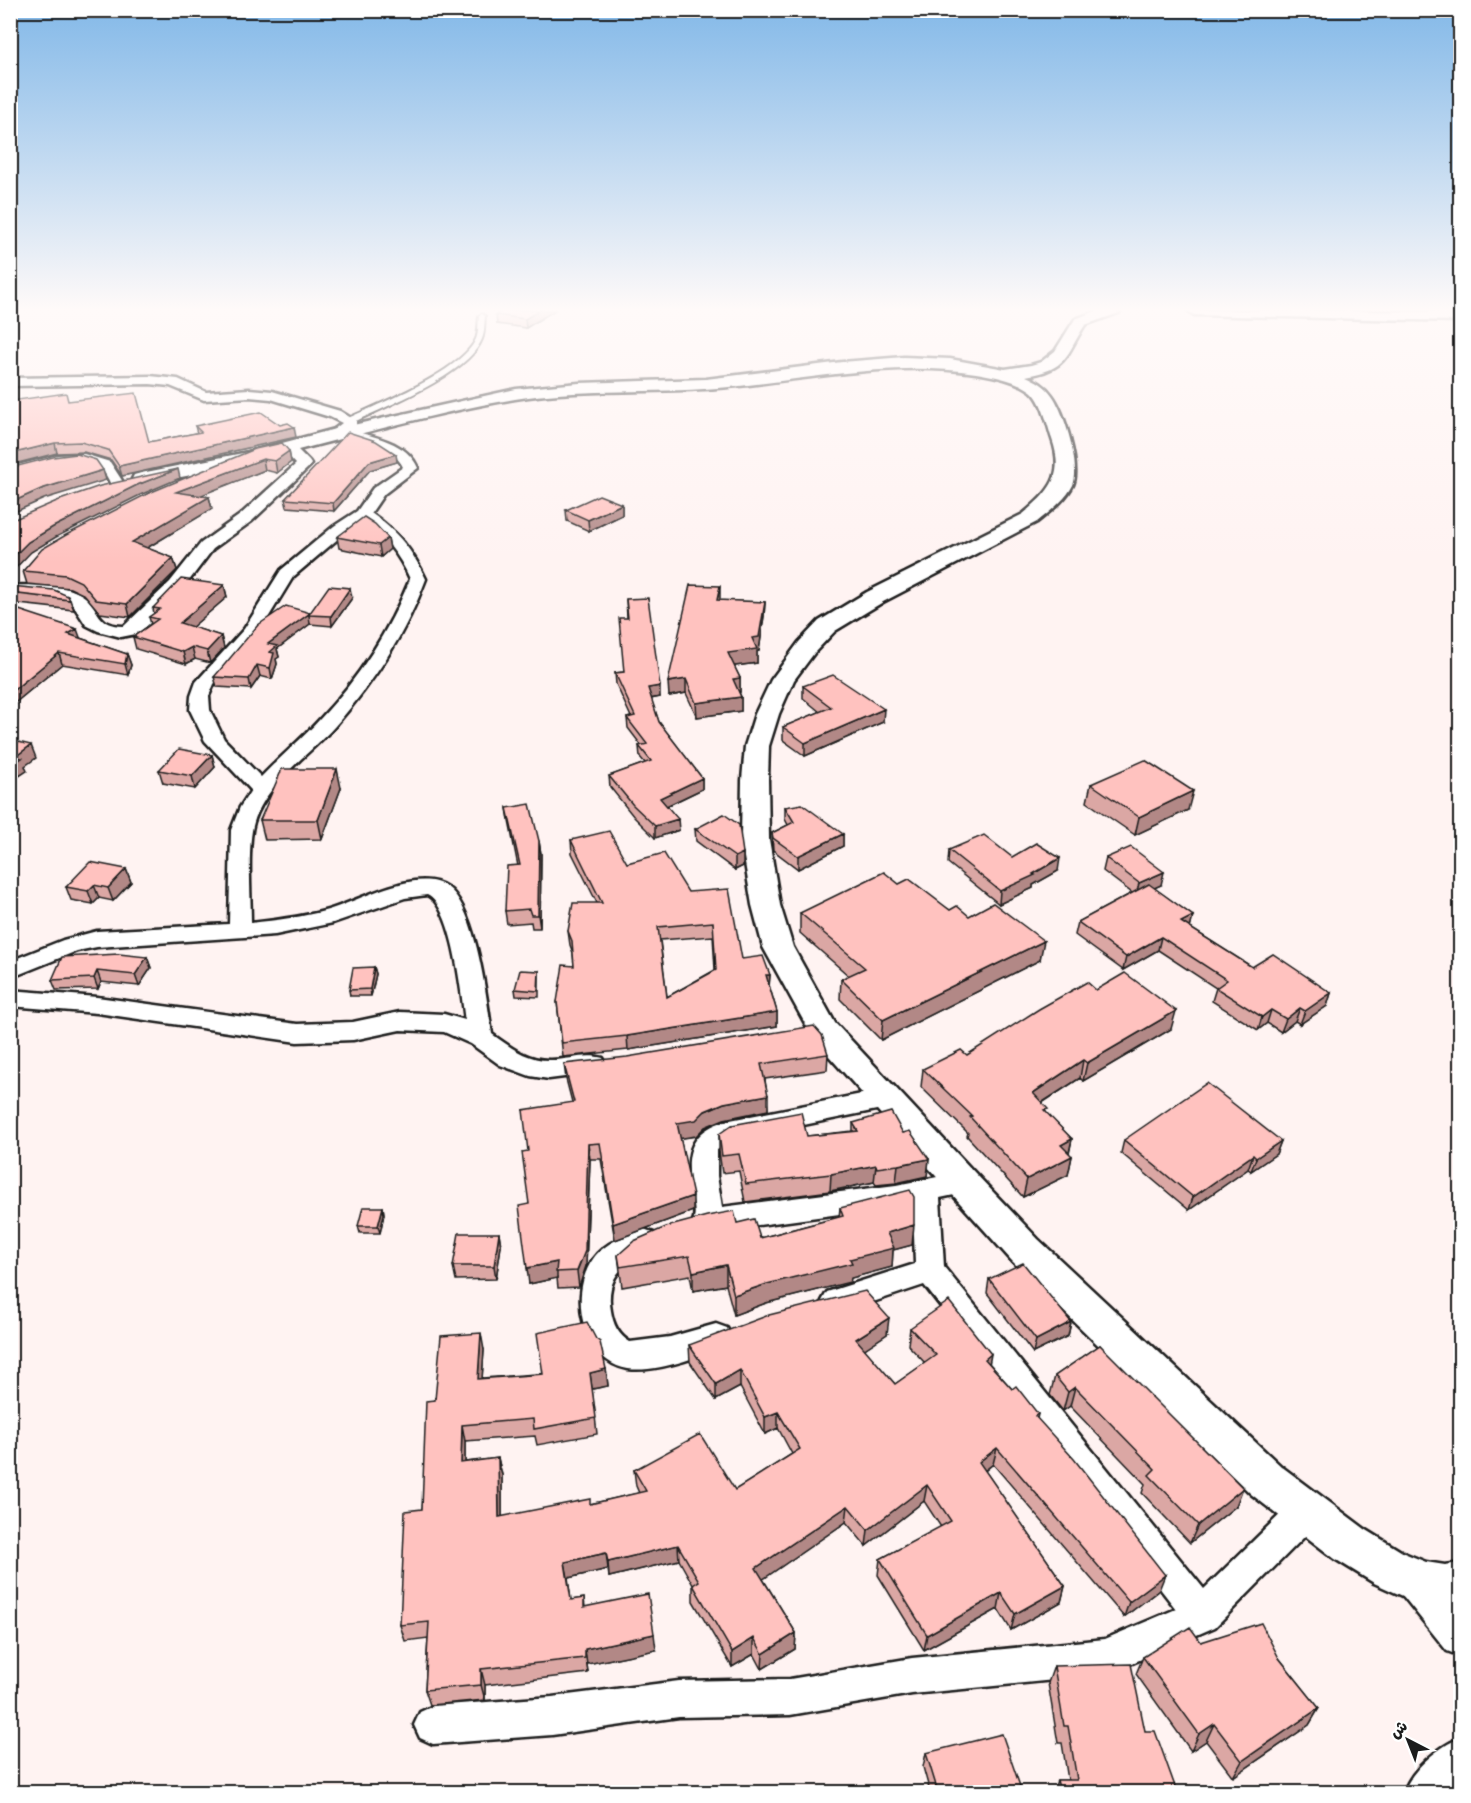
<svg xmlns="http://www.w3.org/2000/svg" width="1471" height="1803" font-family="'Comic Neue','Playpen Sans Arabic',sans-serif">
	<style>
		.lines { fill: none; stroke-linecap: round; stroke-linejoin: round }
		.service-casing { stroke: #1c1c1c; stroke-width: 4 }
		.minor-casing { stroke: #1c1c1c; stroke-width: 5 }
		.tertiary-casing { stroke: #1c1c1c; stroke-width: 5 }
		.service { fill: #fff; fill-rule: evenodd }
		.minor { fill: #fff; fill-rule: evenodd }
		.tertiary { fill: #fff; fill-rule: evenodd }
		.wall { fill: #dba7a4; stroke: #1c1c1c; stroke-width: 1.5; fill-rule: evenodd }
		.shaded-wall { fill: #b28886; stroke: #1c1c1c; stroke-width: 1.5 }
		.building { fill: #ffc2bf; stroke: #1c1c1c; stroke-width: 1.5; fill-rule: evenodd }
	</style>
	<rect width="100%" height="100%" fill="#fff3f2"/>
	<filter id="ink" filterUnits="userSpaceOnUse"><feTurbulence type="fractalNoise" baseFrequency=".0167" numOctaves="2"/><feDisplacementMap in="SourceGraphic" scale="12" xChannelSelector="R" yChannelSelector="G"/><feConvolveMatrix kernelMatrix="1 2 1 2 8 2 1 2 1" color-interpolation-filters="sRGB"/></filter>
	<g filter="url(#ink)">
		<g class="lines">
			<defs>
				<path id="service" d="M482 314 485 316C484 323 485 332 482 339 468 375 386 406 352 423H346V419C379 404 461 372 476 339 479 332 478 323 479 316Z"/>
				<path id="minor" d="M150 376 178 379 206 392 249 389 272 391 340 411 356 421V425L350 430C375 437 407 442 418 468L384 494 371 513C397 531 413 551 426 579 406 633 374 682 335 726 308 756 267 782 254 822 247 844 251 898 251 923 277 920 303 917 328 910 359 901 417 866 447 887 476 906 487 1000 492 1034 510 1047 528 1061 551 1060 569 1060 586 1053 603 1058L607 1065 603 1072 549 1079 530 1076 500 1065 471 1044 444 1032 400 1030 353 1040 297 1042 97 1013 10 1006V990L97 997 297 1024 353 1022 400 1012 444 1014 465 1020C461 992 453 907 427 895L405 898 333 923 275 935 97 947 77 951 10 978V961L63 940 97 931 229 924 231 830 240 807 251 790 205 741 190 710 191 696 196 682 244 629 281 570 334 526 357 511 373 488 403 467C395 448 362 440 343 437 340 437 335 438 330 437L328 434 342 423 330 417 271 399 249 397 204 400 170 386 150 384 10 386V378ZM363 521C385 537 399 554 410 579 389 631 359 678 320 719 302 739 280 757 261 777L224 739 210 710 209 696 214 684 257 636 293 577 346 532Z
					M287 443 292 444 309 461 311 464 309 467 252 521 213 549 182 590 146 627 136 634 121 637 98 631 86 625 73 605 58 598 10 595V585C33 586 66 582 85 597 100 609 96 626 124 626L170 582 201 543 240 515 296 464 280 447Z
					M84 454 110 462 125 485 123 488H113C109 482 106 472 100 468 78 452 34 471 10 476V467L58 455Z
					M887 1089 896 1092 900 1099 896 1106 731 1140 717 1150V1176L722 1207 896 1185 963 1172 973 1175 977 1183 973 1191 940 1198 944 1267 1204 1589 1295 1500 1307 1495 1319 1500 1324 1511 1319 1522 1215 1627 1105 1675 912 1694 790 1715 679 1717 552 1735 433 1744 420 1738 414 1725 420 1712 433 1706 552 1697 679 1681 790 1679 912 1658 1105 1639 1176 1609 924 1285 837 1314 827 1310 822 1301 827 1292 915 1264 913 1204 707 1232 697 1229 693 1221C697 1212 693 1203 692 1193 685 1158 687 1133 725 1121Z
					M644 1229 654 1233 658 1241C654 1250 650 1251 641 1255 617 1267 606 1284 611 1311 613 1324 618 1335 630 1342L670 1337 716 1324 727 1328 731 1337 727 1346C700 1356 657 1373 628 1369 582 1361 568 1294 593 1259 604 1243 626 1235 644 1229Z
					M1415 1567 1427 1572 1460 1611V1656L1447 1651 1403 1596 1398 1584 1403 1572Z
					M1460 1738V1783L1450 1792H1404C1411 1770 1438 1747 1460 1738Z"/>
				<path id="tertiary" d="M1099 310H1121L1119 313 1085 325C1065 356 1068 369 1026 376 1037 381 1045 385 1052 395 1064 411 1081 466 1073 485 1066 500 1049 512 1037 522L883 602 835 631 815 652 794 680 779 714 769 746 768 780 769 839 780 905 793 947 835 1023 975 1173 1038 1239 1281 1466 1365 1529 1404 1553 1426 1562 1445 1565 1460 1563V1607L1445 1609 1425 1606 1374 1583 1335 1559 1251 1494 1012 1261 951 1193 813 1038 763 947 752 905 741 839 742 780 745 746 755 714 771 680 799 642 819 621 867 592 1023 514C1050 491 1065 476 1052 439 1047 424 1043 401 1031 391 1016 380 994 376 976 373 884 359 796 383 704 389 641 393 577 389 515 399 427 414 341 440 254 461 217 471 179 477 141 485L134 483 132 479 134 475 141 473 248 452 335 429 516 389 579 383 706 379 842 362 904 357 950 359 1005 369 1031 365 1041 362 1055 351 1075 319Z
					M1187 310 1460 312V321L1194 315Z"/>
			</defs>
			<use href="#service" class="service-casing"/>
			<use href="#minor" class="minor-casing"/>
			<use href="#tertiary" class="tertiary-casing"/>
			<use href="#service" class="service"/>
			<use href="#minor" class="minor"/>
			<use href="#tertiary" class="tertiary"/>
		</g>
		<path class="wall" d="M555 310 526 328 497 324 496 315Z
			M12 401H68L149 442 197 433 195 426 296 437 122 476 111 460 84 452 57 453Z
			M289 451 291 462 277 473 265 470 200 495 209 497 212 509 147 548 173 558 177 570 130 617 100 613 85 595 70 588 27 584 23 571 149 493Z
			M396 454 397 462 370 470 334 511 287 507 285 499Z
			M622 504V515L589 531 567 521 566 510Z
			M337 537 388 538 390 549 381 557 339 548Z
			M224 585 227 597 192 627 221 636 224 648 210 663 195 659 186 664 136 649 133 637 151 624 149 617 154 614 153 608Z
			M10 586 70 600 74 610 10 603Z
			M352 598 332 626 310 624 277 649 279 657 276 659 277 664 272 679 260 676 251 689 217 687 214 677 310 613Z
			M626 599 660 697 651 699 659 722 702 778V789L667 806 679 830 655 838 634 817 610 787 609 776 645 763 640 757 639 746 641 745 628 728 627 718 631 717 616 684 615 673 624 672 627 618Z
			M720 601 765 602 764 616 759 651H757V663L734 666 740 678V692H739L741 697V711L697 717 686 693 669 696Z
			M10 607 80 638 127 654 131 665 128 675 62 664 10 707Z
			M803 686 883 722 805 756 783 740V727L820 712 803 698Z
			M212 755 215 767 195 789 163 783 159 770Z
			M1091 784 1188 810 1135 835 1087 802Z
			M341 788 322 839 265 840 260 820Z
			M785 807 843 834V846L798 869 773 850 772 833 788 825 785 819Z
			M507 808 539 841 541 854 540 928H532L531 922 507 924 505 911 518 866 509 821Z
			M695 829 743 853V866L735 870 696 841Z
			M571 840 627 863 688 892 742 959 770 975 769 985 777 1012V1026L628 1050 563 1057 557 1002 574 966 573 953 570 945 568 931 597 903 572 853ZM713 936 715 970 667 997 660 940Z
			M949 850 1012 857 1058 871 1033 885V888L999 904 948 863Z
			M1106 858 1161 885 1154 888 1193 916 1190 928 1252 967 1331 993 1327 1006 1300 1024 1295 1021 1281 1032 1267 1023 1258 1030 1212 1001 1216 988 1158 950 1123 970 1075 935 1078 922 1132 893 1103 871Z
			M126 869 131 882 113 901 99 898 93 904 71 900 66 887Z
			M899 884 950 910 969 916 1040 960 881 1040 840 999 841 979 849 976 800 933V913Z
			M147 957 151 968 139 986 101 982 98 989 56 990 52 980Z
			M374 967 376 974 371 996H350L349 990Z
			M539 971V997L516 996 515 989Z
			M1096 990 1171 1029 1083 1081 1080 1078 1042 1103 1047 1114 1072 1139 1069 1154 1072 1156 1068 1175 1023 1197 967 1136 968 1133 921 1087 923 1069 967 1055Z
			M828 1054 827 1070 765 1079 768 1110 724 1119 705 1127 696 1136 680 1138 693 1211 615 1240 601 1159H590L586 1266 579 1287 558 1288 557 1278 529 1284V1204L528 1151 572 1102 566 1079 564 1064Z
			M853 1123 903 1133 929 1159 927 1176 896 1183 876 1185 874 1182 830 1191 745 1202 739 1171 722 1173 719 1151V1134L807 1136 853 1131Z
			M1124 1140 1281 1141 1276 1154 1251 1171 1248 1169 1189 1210 1121 1153Z
			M383 1207 384 1214 380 1233H360L358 1226Z
			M840 1208 912 1245 893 1250 892 1267 851 1278 850 1282 766 1303 734 1315 726 1285 693 1291 690 1275 622 1287 618 1255 737 1223 760 1238 839 1217Z
			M499 1233 501 1246 496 1279 456 1280 453 1266Z
			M989 1279 1071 1322 1068 1336 1033 1353 987 1293Z
			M910 1328 990 1364 1012 1389 1038 1414 1037 1419 1159 1590 1124 1617 993 1464 985 1471 1065 1586 1061 1602 1011 1630 998 1609 924 1650 878 1575 880 1559 941 1527 924 1501 866 1546 846 1522 763 1579 796 1633 795 1649 762 1669 754 1654 732 1667 693 1601V1585L679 1560 609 1577 608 1569 568 1578 571 1600 584 1598 585 1607 656 1650 587 1664 588 1673 485 1685V1700L430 1705 425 1690 428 1638 405 1641 400 1625 422 1509 435 1400 484 1350 482 1378 606 1369 608 1386 592 1389 597 1434 537 1445 535 1436 465 1441V1462L498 1458 502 1475V1517L590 1504 639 1493 636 1486 634 1470 735 1490 792 1454 778 1428 765 1434 740 1387 716 1400 690 1362 689 1345 887 1334 864 1349 895 1384 925 1363 908 1345Z
			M1100 1345 1236 1506 1190 1543 1142 1493 1145 1484 1070 1406 1063 1411 1050 1395 1055 1376Z
			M1201 1642 1279 1658 1319 1708 1309 1725 1233 1777 1206 1741 1191 1751 1136 1674 1143 1657Z
			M1054 1666 1145 1731 1177 1792H1053L1057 1780H1068L1062 1743H1058L1048 1683Z
			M926 1753 1022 1792H930L923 1767Z"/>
		<path class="shaded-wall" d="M540 310H555L526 328 525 319Z
			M294 427 296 437 122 476 119 466Z
			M55 443 57 453 10 465V454Z
			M289 451 291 462 277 473 275 461Z
			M396 454 397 462 370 470 334 511 333 503 369 462Z
			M263 459 265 470 179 504 176 492Z
			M178 469 180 478 140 495 56 537 31 552 10 574V560L28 542 53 527 137 485Z
			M103 470 106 480 44 499 10 514V503L41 489Z
			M209 497 212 509 135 555 132 542Z
			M622 504V515L589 531 588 520Z
			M388 538 390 549 381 557 379 545Z
			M173 558 177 570 130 617 127 604Z
			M224 585 227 597 183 635 180 623Z
			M720 586V599L717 614V600Z
			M350 588 352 598 332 626 331 616Z
			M765 602 764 616 759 651H757V663L728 667V653L752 638Z
			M310 613 309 615 310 624 277 649 279 657 276 659 277 664 272 679 270 668 268 644Z
			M77 629 81 640 68 634Z
			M221 636 224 648 210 663 207 651Z
			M192 647 195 659 186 664 183 652Z
			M59 653 62 664 10 707V693Z
			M127 654 131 665 128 675 125 664Z
			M257 665 260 676 251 689 249 679Z
			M740 678V692L733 693V679Z
			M686 679V693L669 696 668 682Z
			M660 686V697L648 699V688Z
			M741 697V711L697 717 696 703Z
			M884 709 883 722 805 756V743Z
			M31 745 36 758 25 766 27 771 10 782V766L15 757Z
			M212 755 215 767 195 789 192 776Z
			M337 769 341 788 322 839 318 820Z
			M702 778V789L660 809V798Z
			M1193 791 1188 810 1135 835 1139 817Z
			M678 819 679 830 655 838V826Z
			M843 834V846L798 869V856Z
			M539 841 541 854 540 928 538 915Z
			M743 853V866L735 870V857Z
			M1060 858 1058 871 1033 885V888L999 904 1000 891 1033 874Z
			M126 869 131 882 113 901 108 888Z
			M1164 872 1161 885 1136 896 1139 883Z
			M94 885 99 898 93 904 88 891Z
			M1193 916 1190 929 1181 922Z
			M1161 937 1158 950 1123 970 1126 957Z
			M1044 941 1040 960 881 1040 883 1020Z
			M147 957 151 968 139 986 135 975Z
			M374 967 376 974 371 996 370 989Z
			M97 971 101 982 98 989 94 978Z
			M766 975H770L769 988Z
			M1331 993 1327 1006 1300 1024 1305 1011Z
			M1300 1008 1295 1021 1281 1032 1286 1019Z
			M1271 1010 1267 1023 1258 1030 1262 1017Z
			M1176 1011 1171 1029 1083 1081 1087 1063Z
			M777 1012V1026L628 1050 627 1036Z
			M1083 1060 1080 1078 1029 1111 1033 1093Z
			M768 1095V1110L724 1119 705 1127 696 1136 677 1139V1123L724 1103Z
			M1072 1139 1068 1157 1061 1145Z
			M1281 1141 1276 1154 1251 1171 1256 1158Z
			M588 1144 590 1159 586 1266 579 1287 577 1271Z
			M1253 1155 1248 1169 1189 1210 1193 1197Z
			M1072 1156 1068 1175 1023 1197 1027 1179Z
			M929 1159 927 1176 896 1183 898 1165Z
			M876 1165 874 1182 830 1191 831 1174Z
			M693 1196V1211L615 1240 613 1224Z
			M383 1207 384 1214 380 1233 378 1226Z
			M914 1225 912 1245 893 1250 892 1267 851 1278 850 1282 766 1303 734 1315V1295L767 1284 887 1233Z
			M499 1233 501 1246 496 1279 494 1266Z
			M557 1262V1278L529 1284 527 1268Z
			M726 1265V1285L693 1291V1272Z
			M889 1318 887 1334 854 1356 856 1339Z
			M1071 1322 1068 1336 1033 1353 1036 1340Z
			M481 1333 484 1350 481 1395 478 1379Z
			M991 1354 988 1371 985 1359Z
			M606 1369 608 1386 592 1389 590 1373Z
			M740 1370V1387L716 1400V1384Z
			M1075 1387 1070 1406 1063 1411 1068 1392Z
			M778 1412V1428L765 1434V1417Z
			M462 1425 465 1441V1479L461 1463Z
			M997 1448 993 1464 975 1478 979 1462Z
			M498 1458 502 1475V1533L499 1517Z
			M927 1485 924 1501 866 1546 868 1530Z
			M1243 1488 1236 1506 1190 1543 1198 1525Z
			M848 1506 846 1522 756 1584V1568Z
			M678 1545 679 1560 609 1577 608 1562Z
			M606 1553 608 1569 568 1578 565 1562Z
			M1165 1575 1159 1590 1124 1617 1129 1602Z
			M1065 1586 1061 1602 1011 1630 1015 1614Z
			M1001 1593 998 1609 924 1650 927 1635Z
			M796 1633 795 1649 762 1669 763 1654Z
			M654 1634 656 1650 587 1664 588 1673 585 1649Z
			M754 1638V1654L732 1667V1652Z
			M481 1669 485 1685V1700L481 1685Z
			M1319 1708 1309 1725 1233 1777 1242 1761Z
			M1214 1724 1206 1741 1191 1751 1199 1734Z"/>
		<path class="building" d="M504 310H540L525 319 496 315Z
			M66 393 68 401 136 393 149 442 201 432 195 426 261 412 280 425 288 423 294 427 119 466 108 450 81 442 55 443 10 454V397L11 401Z
			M348 432 376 441 396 454 369 462 333 503 285 499Z
			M282 443 289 451 275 461 263 459 176 492 209 497 132 542 173 558 127 604 96 600 81 582 66 575 23 571 42 549 66 535 149 493 255 449Z
			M77 454 96 460 103 470 41 489 10 503V468L53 457Z
			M178 469 137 485 53 527 28 542 10 560V521L57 501 100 486Z
			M599 495 622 504 588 520 566 510Z
			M364 517 375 524 388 538 379 545 337 537Z
			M181 579 224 585 180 623 221 636 207 651 192 647 183 652 133 637 158 619 149 617 160 609 153 608Z
			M690 585 720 586 717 600 765 602 759 637 752 638 757 649 728 653 740 678 733 679 741 697 696 703 686 679 668 682Z
			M10 586 54 590 68 596 70 600 10 593Z
			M329 586 350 588 331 616 309 615 310 613 268 644 277 646 270 652 274 653 270 668 257 665 249 679 214 677 258 625 286 606 310 613Z
			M648 598 660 686 648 688 659 722 702 778 660 798 678 819 655 826 633 805 609 776 651 761 639 746 647 744 627 718 635 716 615 673 624 672 619 618H628L626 599Z
			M10 607 77 629 68 634 127 654 125 664 59 653 10 693Z
			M833 675 884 709 805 743 783 727 831 707 803 686Z
			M10 740 31 745 15 757 22 758 10 766Z
			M179 749 212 755 192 776 159 770Z
			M1145 760 1193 791 1139 817 1091 784Z
			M282 769H337L318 820H260Z
			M530 804 539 841 538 915H531L529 909 505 911 507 866 520 865 507 808Z
			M802 804 843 834 798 856 773 838 772 833 794 822 785 807Z
			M724 814 739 825 743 853 735 857 695 829Z
			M609 831 627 863 664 853 688 892 729 889 742 959 763 956 770 975H766L777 1012 627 1036 562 1043 557 1002 563 965 574 966 572 941 568 931 573 903H602L571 840ZM713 922 716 970 667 997 658 927Z
			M984 835 1012 857 1036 843 1060 858 1033 874 1035 875 1000 891 949 850Z
			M1131 847 1164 872 1139 883 1106 858Z
			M90 862 126 869 108 888 94 885 88 891 66 887Z
			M884 872 899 884 909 879 950 910 957 906 969 916 993 903 1044 941 883 1020 841 979 865 968 800 913Z
			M1149 884 1193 916 1181 922 1252 967 1273 954 1331 993 1305 1011 1300 1008 1286 1019 1271 1010 1262 1017 1216 988 1227 980 1161 937 1126 957 1078 922Z
			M119 954 147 957 135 975 97 971 94 978 52 980 62 957Z
			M374 967 370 989 349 990 353 968Z
			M520 970 539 971 538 991 515 989Z
			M1125 973 1176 1011 1087 1063 1083 1060 1033 1093 1048 1109 1044 1110 1072 1139 1061 1145 1072 1156 1027 1179 970 1117 972 1116 923 1069 961 1050 967 1055 1039 1009 1087 982 1096 990Z
			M814 1026 822 1035 828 1054 761 1064 768 1095 724 1103 705 1111 696 1120 677 1123 693 1196 613 1224 600 1143 588 1144 585 1251 577 1271 556 1272 557 1262 527 1268 519 1206 529 1204 522 1152 528 1151 523 1110 574 1102 564 1064 627 1057Z
			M1207 1083 1281 1141 1256 1158 1253 1155 1193 1197 1124 1140Z
			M801 1112 807 1136 858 1131 853 1123 891 1112 903 1133 910 1131 929 1159 898 1165 877 1168 876 1165 831 1174 746 1184 739 1154 722 1156 719 1134 732 1125Z
			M910 1190 914 1197V1225L887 1233 894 1248 850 1259 852 1263 767 1284 734 1295 726 1265 693 1272 689 1256 620 1267 618 1255 634 1241 666 1227 707 1216 734 1211 737 1223 754 1219 760 1238 843 1216 840 1208Z
			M363 1207H383L378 1226H358Z
			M459 1233H499L494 1266H453Z
			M1023 1263 1071 1322 1036 1340 989 1279Z
			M865 1291 889 1318 856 1339 895 1384 936 1355 910 1328 949 1301 991 1354 985 1359 1012 1389 1016 1386 1038 1414 1035 1416 1074 1459 1165 1575 1129 1602 997 1448 979 1462 1065 1586 1015 1614 1001 1593 927 1635 880 1559 951 1521 927 1485 868 1530 848 1506 756 1568 796 1633 763 1654 754 1638 732 1652 693 1585 699 1581 678 1545 608 1562 606 1553 565 1562 571 1600 584 1598V1607L648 1594 654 1634 585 1649V1658L481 1669V1685L425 1690 429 1622 400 1625 405 1511 422 1509 426 1401 435 1400 441 1336 481 1333 478 1379 543 1374 537 1333 587 1322 596 1339 600 1342 606 1369 590 1373 596 1418 534 1429 533 1419 462 1425 461 1463 498 1458 499 1517 590 1499V1504L646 1491 634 1470 700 1434 735 1490 800 1449 778 1412 765 1417 740 1370 716 1384 689 1345 769 1315Z
			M1100 1345 1243 1488 1198 1525 1149 1475 1155 1469 1075 1387 1068 1392 1055 1376Z
			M1261 1623 1279 1658 1319 1708 1242 1761 1214 1724 1199 1734 1143 1657 1190 1627 1201 1642Z
			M1131 1664 1145 1731H1155L1177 1792H1060L1057 1780H1077L1068 1726H1064L1054 1666Z
			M1002 1734 1022 1792H938L926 1753Z
			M1230 1788 1233 1792H1224Z"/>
	</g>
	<linearGradient id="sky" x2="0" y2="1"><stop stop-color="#82b8e8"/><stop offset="0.55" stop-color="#fffaf9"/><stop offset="1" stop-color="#fffaf9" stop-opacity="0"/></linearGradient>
	<rect width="1471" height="563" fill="url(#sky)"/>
	<rect width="1471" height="1803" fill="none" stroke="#fff" stroke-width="36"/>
	<rect x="18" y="18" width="1435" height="1767" fill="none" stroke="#1c1c1c" stroke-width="2" filter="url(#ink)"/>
	<g transform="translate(1408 1740) rotate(318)" stroke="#ffffff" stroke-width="4.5" paint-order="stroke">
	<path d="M0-4.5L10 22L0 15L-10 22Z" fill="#1c1c1c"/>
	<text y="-9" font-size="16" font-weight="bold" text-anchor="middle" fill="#1c1c1c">ش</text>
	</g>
</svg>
